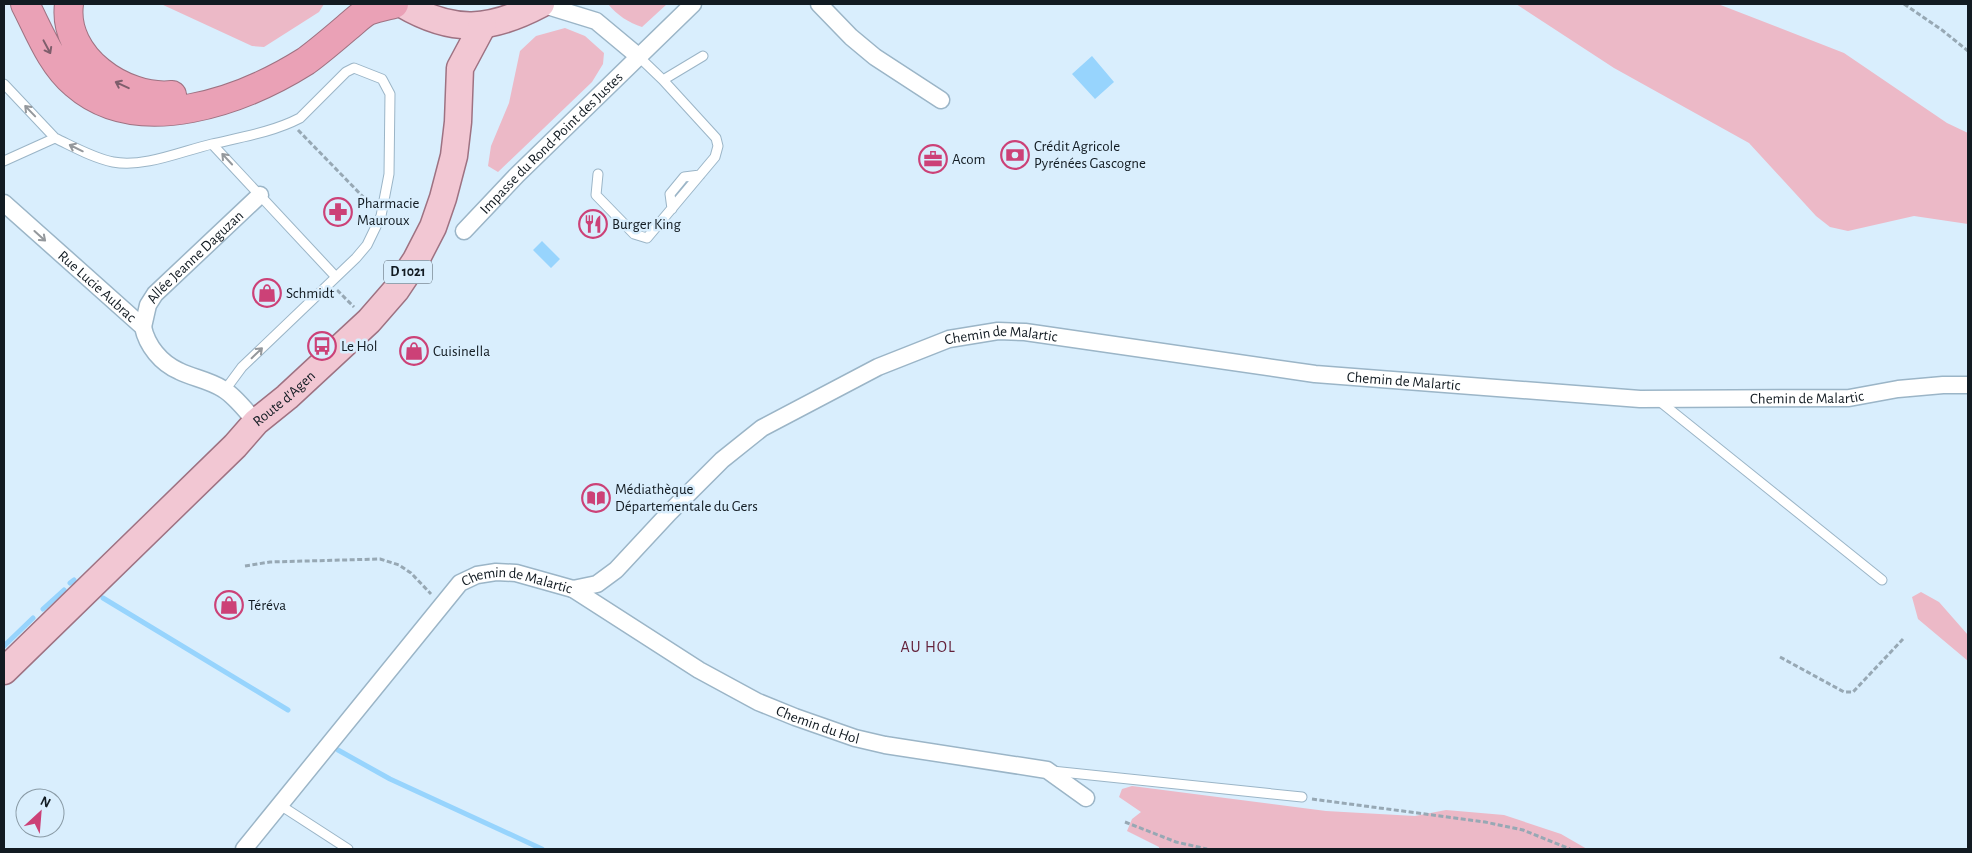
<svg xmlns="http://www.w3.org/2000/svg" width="1972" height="853" font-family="'Alegreya Sans',sans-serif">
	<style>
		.green { fill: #ecb9c7 }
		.water { fill: #97d4fd }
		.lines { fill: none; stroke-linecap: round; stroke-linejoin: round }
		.stream { stroke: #97d4fd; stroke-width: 5 }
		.lane-casing { stroke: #9bb5c7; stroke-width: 11 }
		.street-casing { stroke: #9bb5c7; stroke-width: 19 }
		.primary-casing { stroke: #9e7282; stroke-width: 29 }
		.highway-casing { stroke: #9e7282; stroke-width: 30 }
		.path { stroke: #97a8b4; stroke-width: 3; stroke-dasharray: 5 2.5; stroke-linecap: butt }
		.lane { stroke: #fff; stroke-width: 9 }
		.street { stroke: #fff; stroke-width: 16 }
		.primary { stroke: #f2c7d3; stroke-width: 26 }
		.highway { stroke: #eaa1b6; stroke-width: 28 }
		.oneway { stroke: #7e5e6c }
		.oneway2 { stroke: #94989c }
		.labels { text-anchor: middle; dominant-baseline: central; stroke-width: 5; stroke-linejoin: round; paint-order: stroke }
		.shield { fill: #d9eefd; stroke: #4e5a64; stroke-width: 1 }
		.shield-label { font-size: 14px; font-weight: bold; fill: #121b22 }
		.street-label { font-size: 15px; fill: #121b22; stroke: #d9eefd }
		.poi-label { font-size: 15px; fill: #121b22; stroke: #d9eefd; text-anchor: start }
		.neighbourhood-label { font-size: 16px; letter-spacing: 1px; fill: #64213a; stroke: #d9eefd }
	</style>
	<rect width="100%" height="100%" fill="#d9eefd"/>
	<path class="green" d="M161 4H324L319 12 264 47 252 46Z
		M608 4H667L642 27C629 23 617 15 608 4Z
		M1516 4H1718L1844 53 1947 123 1968 133V224L1914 216 1848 231 1830 227 1816 216 1749 143 1614 68Z
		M565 28 585 36 604 53 603 64 592 82 498 172 488 166 491 146 509 103 520 51 536 36Z
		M1921 592 1939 602 1968 635V661L1918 619 1912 597Z
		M1132 786 1326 811 1415 816 1446 810 1504 815 1561 834 1587 849H1159V847L1127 831 1132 819 1141 812 1119 797 1122 789Z"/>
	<path class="water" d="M1092 56 1114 82 1095 99 1072 74Z
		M542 241 560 259 551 268 533 250Z"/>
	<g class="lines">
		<path class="stream" d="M70 583 74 580
			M103 598 288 710
			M43 609 64 590
			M4 646 33 618
			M338 750 390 779 542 849"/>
		<defs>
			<path id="lane" d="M663 80 703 56
				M4 84 55 138
				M212 144C242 137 273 132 300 118L346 72 354 68 382 79 390 94 389 174 381 216 367 245 356 258 242 367 225 390
				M4 161 55 138C74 147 93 158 113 162 144 168 182 151 212 144L336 277
				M598 174 596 195 634 234 647 238 715 157 718 146 716 138 663 80 638 56
				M672 209 670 194 684 177 700 175
				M1658 400 1882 580
				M1052 771 1302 797
				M280 805 348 849"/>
			<g id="street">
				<path d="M541 4 596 21 638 56"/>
				<path d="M819 4 851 37 875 57 941 100"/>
				<path id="s1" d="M4 203 143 327C147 346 161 363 179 371 193 378 209 380 223 389 235 396 246 411 256 422"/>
				<path id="s2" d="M464 231 517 175 693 4"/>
				<path id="s3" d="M143 327 148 305 155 294 260 195"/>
				<path id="s4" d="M573 589 699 670 758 702 795 717 855 738 885 745 1047 770 1086 798"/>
				<path id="s5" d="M244 849 460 583 477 575 496 572 516 573 573 589 597 584 616 570 669 513 722 460 762 428 878 367 949 339 998 331 1025 332 1315 374 1640 399 1849 398 1898 389 1943 385H1968"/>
			</g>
			<g id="primary">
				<path d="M402 4C453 34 490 31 541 4"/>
				<path id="s6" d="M4 671 235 446 256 422 287 397 369 321 396 290 416 260 433 227 443 198 454 156 458 122 460 68 483 25"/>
			</g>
			<path id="highway" d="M25 4C39 31 51 64 75 84 139 140 244 100 306 61 321 50 336 37 350 25 356 20 362 14 368 11 376 8 386 6 394 4
				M69 4C62 57 124 100 172 95"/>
		</defs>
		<use href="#lane" class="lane-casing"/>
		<use href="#street" class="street-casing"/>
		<use href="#primary" class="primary-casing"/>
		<use href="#highway" class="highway-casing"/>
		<path class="path" d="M1904 4 1942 30 1968 51
			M1967 4H1968
			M298 130 372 206
			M337 290 354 307
			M245 566 270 562 380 559 399 565 411 573 431 594
			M1780 657 1844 692H1853L1903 639
			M1312 799 1485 822 1523 830 1570 849
			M1125 822 1176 842 1207 849"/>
		<use href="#lane" class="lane"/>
		<use href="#street" class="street"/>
		<use href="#primary" class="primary"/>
		<use href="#highway" class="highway"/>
	</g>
	<defs><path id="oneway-shaft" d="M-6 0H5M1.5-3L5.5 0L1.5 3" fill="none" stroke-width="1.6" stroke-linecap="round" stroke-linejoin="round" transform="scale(1.25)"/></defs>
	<g class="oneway">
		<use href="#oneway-shaft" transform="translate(47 47) rotate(62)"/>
		<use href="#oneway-shaft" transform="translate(122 85) rotate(-155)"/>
	</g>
	<g class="oneway2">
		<use href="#oneway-shaft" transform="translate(30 111) rotate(-134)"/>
		<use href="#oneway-shaft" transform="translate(76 148) rotate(-154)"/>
		<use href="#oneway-shaft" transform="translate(227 159) rotate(-133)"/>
		<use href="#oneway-shaft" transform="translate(40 236) rotate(42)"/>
		<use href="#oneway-shaft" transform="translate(257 353) rotate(-44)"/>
	</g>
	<defs>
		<symbol id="bank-ring" viewBox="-11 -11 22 22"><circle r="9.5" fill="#d9eefd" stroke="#cc4177" stroke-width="1.5"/><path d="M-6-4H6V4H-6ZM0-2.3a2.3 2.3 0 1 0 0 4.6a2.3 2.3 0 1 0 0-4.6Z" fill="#cc4177"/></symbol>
		<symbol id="office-ring" viewBox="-11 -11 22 22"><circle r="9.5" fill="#d9eefd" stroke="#cc4177" stroke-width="1.5"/><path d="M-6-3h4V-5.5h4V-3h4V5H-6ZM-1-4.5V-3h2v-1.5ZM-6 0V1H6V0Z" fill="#cc4177"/></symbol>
		<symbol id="pharmacy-ring" viewBox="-11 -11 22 22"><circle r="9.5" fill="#d9eefd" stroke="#cc4177" stroke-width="1.5"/><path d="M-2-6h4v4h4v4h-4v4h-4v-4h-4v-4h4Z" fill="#cc4177"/></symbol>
		<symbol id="restaurant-ring" viewBox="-11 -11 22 22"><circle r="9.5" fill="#d9eefd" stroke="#cc4177" stroke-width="1.5"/><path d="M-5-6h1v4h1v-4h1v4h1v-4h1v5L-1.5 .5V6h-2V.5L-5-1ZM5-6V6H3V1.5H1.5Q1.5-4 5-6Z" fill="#cc4177"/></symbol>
		<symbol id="shop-ring" viewBox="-11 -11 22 22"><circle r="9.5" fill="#d9eefd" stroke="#cc4177" stroke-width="1.5"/><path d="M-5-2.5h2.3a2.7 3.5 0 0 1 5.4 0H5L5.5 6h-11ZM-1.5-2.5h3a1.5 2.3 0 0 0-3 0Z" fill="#cc4177"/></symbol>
		<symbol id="bus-ring" viewBox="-11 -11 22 22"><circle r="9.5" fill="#d9eefd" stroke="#cc4177" stroke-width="1.5"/><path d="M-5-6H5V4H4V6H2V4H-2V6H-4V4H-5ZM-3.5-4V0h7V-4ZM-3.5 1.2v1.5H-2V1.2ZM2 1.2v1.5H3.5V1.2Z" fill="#cc4177"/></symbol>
		<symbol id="library-ring" viewBox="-11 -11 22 22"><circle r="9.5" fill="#d9eefd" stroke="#cc4177" stroke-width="1.5"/><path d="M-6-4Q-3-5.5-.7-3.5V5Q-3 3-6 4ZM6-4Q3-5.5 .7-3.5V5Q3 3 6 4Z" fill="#cc4177"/></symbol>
	</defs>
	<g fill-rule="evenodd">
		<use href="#bank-ring" x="999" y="139" width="32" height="32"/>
		<use href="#office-ring" x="917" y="143" width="32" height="32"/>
		<use href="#pharmacy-ring" x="322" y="196" width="32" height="32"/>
		<use href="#restaurant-ring" x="577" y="208" width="32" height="32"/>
		<use href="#shop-ring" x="251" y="277" width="32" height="32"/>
		<use href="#bus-ring" x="306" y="330" width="32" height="32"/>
		<use href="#shop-ring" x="398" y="335" width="32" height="32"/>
		<use href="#library-ring" x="580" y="482" width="32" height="32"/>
		<use href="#shop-ring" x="213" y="589" width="32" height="32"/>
	</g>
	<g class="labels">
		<rect class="shield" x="384" y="260.5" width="48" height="23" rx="4"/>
		<g class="shield-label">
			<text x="408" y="272">D 1021</text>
		</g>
		<g class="street-label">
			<text stroke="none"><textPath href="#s2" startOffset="124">Impasse du Rond-Point des Justes</textPath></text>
			<text stroke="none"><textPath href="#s3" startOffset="90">Allée Jeanne Daguzan</textPath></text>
			<text stroke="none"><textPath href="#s1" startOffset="125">Rue Lucie Aubrac</textPath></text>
			<text stroke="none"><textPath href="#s5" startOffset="972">Chemin de Malartic</textPath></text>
			<text stroke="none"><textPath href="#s5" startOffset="1378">Chemin de Malartic</textPath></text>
			<text stroke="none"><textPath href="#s5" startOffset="1782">Chemin de Malartic</textPath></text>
			<text stroke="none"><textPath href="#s6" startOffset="391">Route d'Agen</textPath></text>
			<text stroke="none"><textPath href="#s5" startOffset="402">Chemin de Malartic</textPath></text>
			<text stroke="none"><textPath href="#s4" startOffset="281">Chemin du Hol</textPath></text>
		</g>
		<g class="poi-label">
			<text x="1034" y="146">Crédit Agricole<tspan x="1034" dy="17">Pyrénées Gascogne</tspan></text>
			<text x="952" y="159">Acom</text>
			<text x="357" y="203">Pharmacie<tspan x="357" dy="17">Mauroux</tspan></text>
			<text x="612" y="224">Burger King</text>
			<text x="286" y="293">Schmidt</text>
			<text x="341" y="346">Le Hol</text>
			<text x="433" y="351">Cuisinella</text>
			<text x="615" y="489">Médiathèque<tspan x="615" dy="17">Départementale du Gers</tspan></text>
			<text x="248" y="605">Téréva</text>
		</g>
		<g class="neighbourhood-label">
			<text x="928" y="647">AU HOL</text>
		</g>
	</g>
	<rect width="1972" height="853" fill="none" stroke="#121b22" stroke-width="10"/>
	<g transform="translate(40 813) rotate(26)"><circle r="24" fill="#d9eefd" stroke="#899aa5"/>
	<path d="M0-4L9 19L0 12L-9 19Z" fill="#cc4177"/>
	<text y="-8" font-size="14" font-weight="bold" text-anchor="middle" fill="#121b22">N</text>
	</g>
</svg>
